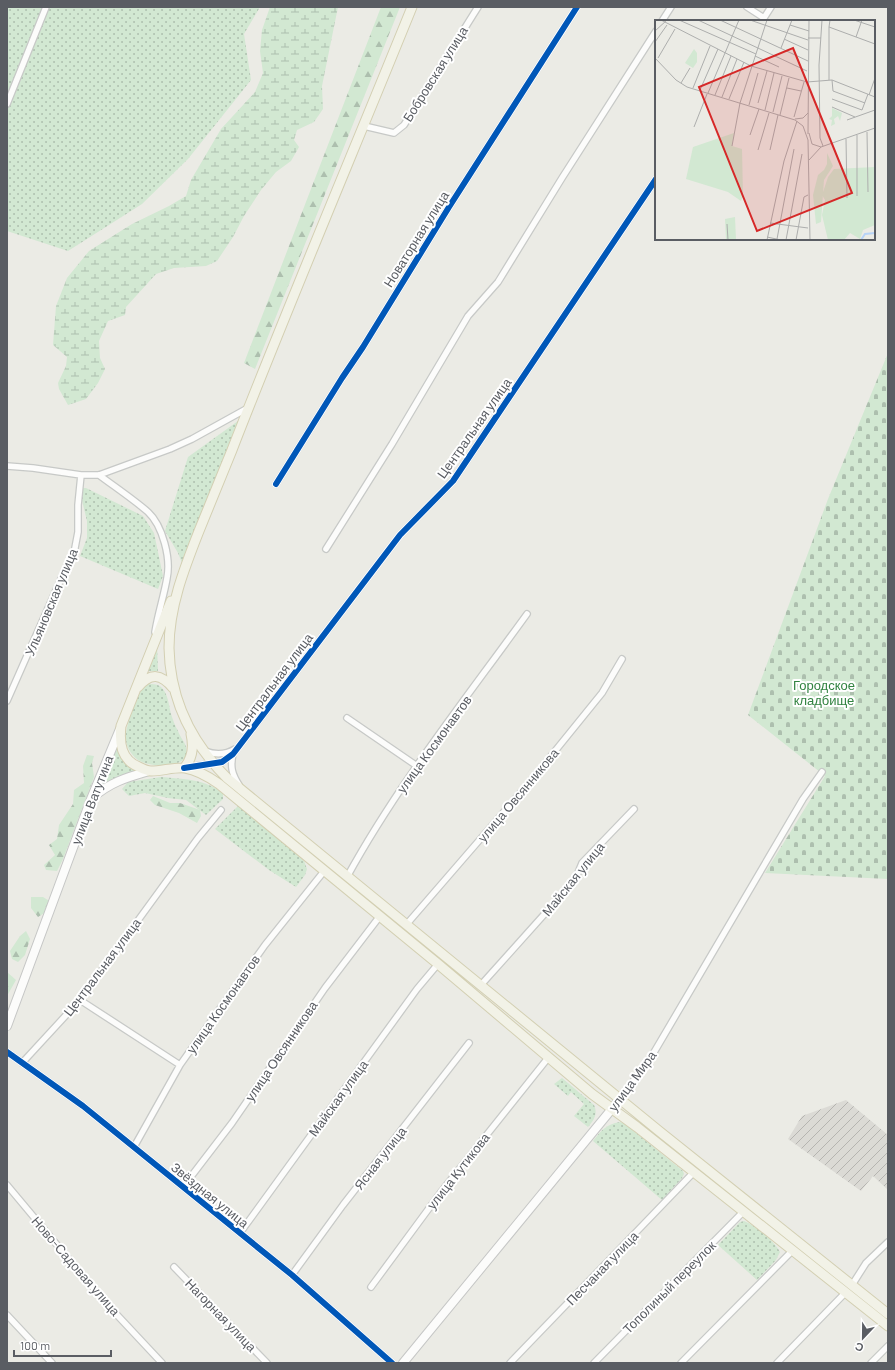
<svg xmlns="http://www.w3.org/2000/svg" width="895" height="1370" font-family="Barlow,sans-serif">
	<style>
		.industrial { fill: url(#industrial-furrows) }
		.green { fill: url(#green-dots) }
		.forest { fill: url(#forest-firs) }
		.wetland { fill: url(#wetland-marsh) }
		.cemetery { fill: url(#cemetery-stones) }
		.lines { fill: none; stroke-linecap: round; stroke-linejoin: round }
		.minor-casing { stroke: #c7c9c7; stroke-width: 8 }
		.secondary-casing { stroke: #c6c7c6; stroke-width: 10 }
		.primary-casing { stroke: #d3cfb2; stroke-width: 11 }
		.minor { stroke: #fcfcfb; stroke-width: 5.5 }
		.secondary { stroke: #fcfcfb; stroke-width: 8 }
		.primary { stroke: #f2f2e7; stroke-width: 9 }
		.cycleway-casing { stroke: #fff; stroke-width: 8 }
		.cycleway { stroke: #0057b8; stroke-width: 6 }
		.labels { text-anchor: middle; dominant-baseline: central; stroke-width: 4; stroke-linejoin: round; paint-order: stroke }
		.street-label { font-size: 13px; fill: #5a5d63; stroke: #fff }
		.park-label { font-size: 13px; fill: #328341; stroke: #fff }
		.inset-river { fill: none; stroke: #b7d3f7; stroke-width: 2 }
		.inset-road { fill: none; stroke: #adaead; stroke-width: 1 }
		.view { fill: #d62828; fill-opacity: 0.15; stroke: #d62828; stroke-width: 2 }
		.inset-edge { fill: none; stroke: #5a5d63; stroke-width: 2 }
	</style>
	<defs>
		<pattern id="industrial-furrows" width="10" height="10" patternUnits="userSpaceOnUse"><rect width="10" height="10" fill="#dbdad5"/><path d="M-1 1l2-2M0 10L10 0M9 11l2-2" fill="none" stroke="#b5b4b0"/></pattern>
		<pattern id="green-dots" width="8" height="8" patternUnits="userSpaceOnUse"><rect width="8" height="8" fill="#d2e8d2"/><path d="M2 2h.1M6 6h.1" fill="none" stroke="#adbfae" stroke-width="1.8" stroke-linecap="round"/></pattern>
		<pattern id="forest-firs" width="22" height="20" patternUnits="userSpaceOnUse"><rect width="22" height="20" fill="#d2e8d2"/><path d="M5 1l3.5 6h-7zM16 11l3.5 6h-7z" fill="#adbfae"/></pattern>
		<pattern id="wetland-marsh" width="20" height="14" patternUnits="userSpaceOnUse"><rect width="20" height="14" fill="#d2e8d2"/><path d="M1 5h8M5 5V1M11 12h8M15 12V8" fill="none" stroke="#adbfae"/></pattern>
		<pattern id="cemetery-stones" width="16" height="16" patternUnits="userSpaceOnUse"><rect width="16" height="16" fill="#d2e8d2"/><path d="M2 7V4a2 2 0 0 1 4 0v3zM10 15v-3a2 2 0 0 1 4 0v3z" fill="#adbfae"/></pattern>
	</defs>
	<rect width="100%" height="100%" fill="#ebebe5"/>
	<path class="industrial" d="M846 1100 888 1135V1190L873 1176 861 1191 788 1139 802 1116Z"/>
	<path class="green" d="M7 7H260L244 34 251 80 188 159 142 204 68 251 7 231Z
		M238 421 182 563 178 553 165 531 188 457Z
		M79 488H86L143 516 154 533 163 576 158 589 80 556 87 538V521Z
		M157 646 158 671H147Z
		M148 684C153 684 159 684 162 688 168 694 169 706 171 714 173 720 175 726 178 731 180 737 185 742 186 747 189 761 178 764 167 765 157 766 147 765 138 760 131 755 125 745 126 736 126 725 138 688 148 684Z
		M116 746C119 759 125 766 137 770L114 778 100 786Z
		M161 777C183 779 205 779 223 793V799L206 815 186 800 168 798 145 793 129 796 122 789 128 782Z
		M239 805 304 861 307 869 305 875 296 887 269 870 215 829Z
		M562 1078 594 1105C598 1114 594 1120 588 1127L574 1116 584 1104 571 1092 568 1096 554 1084Z
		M620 1122 625 1124 683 1171 684 1174 682 1178 662 1200 593 1141C601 1131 606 1124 620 1122Z
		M744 1221C755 1225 775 1242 780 1252L776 1260 757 1280 718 1245 740 1222Z"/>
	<path class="forest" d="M381 7H400L255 369 244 363Z
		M87 755 94 756 92 763 94 777 63 859 57 871 46 870 44 865 55 855 49 845 57 839 59 825 73 804 74 790 84 783 83 766Z
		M153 796 170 803H180L200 810 201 816 197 823 179 813 155 805 150 800Z
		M31 897H43L51 902 49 910 38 917 31 908Z
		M26 931 30 939 25 955 18 962 12 959 10 951 20 936Z
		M7 972 16 980 7 996Z"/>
	<path class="wetland" d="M270 7H338L322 86 323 109 314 122 297 130 294 140 299 147 291 161 276 172 261 190 244 216 233 237 217 261 206 266 174 268 156 274 126 307 125 315 108 321 99 341 100 358 105 369 98 383 86 399 68 405 59 389 58 383 66 366 67 357 53 345 56 306 67 278 89 251 132 224 169 206 186 196 191 180 221 129 255 92 263 73 260 51 262 30Z"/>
	<path class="cemetery" d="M888 353V879L765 873 825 776 748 715 828 499Z"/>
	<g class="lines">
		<defs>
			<path id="minor" d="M747 7 764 18
				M662 21 671 7
				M762 21 771 7
				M7 104 46 7
				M364 126 394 133 404 125 478 7
				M7 466 33 468 81 475H99L170 449 192 439 248 408
				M99 475C115 487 133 499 148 512 163 526 171 559 167 578 164 596 158 613 155 632
				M276 484 342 378 363 347 449 207 577 7
				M326 549 392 444 468 316 498 282 562 178 656 31
				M7 701 64 572 74 553 78 532V505L81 475
				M347 718 417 766
				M205 751C215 755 225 755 235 749
				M233 754C230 767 232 774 239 785
				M189 767 222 762 233 754 400 535 453 481 656 179
				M347 877C398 784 465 700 527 614
				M406 925 534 777 602 693 622 659
				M480 986 575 880 582 863 634 809
				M80 1000 180 1065
				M7 1052 83 1106 292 1275 392 1363
				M22 1063 80 1000 198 838 221 810
				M620 1099 653 1054 803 799 822 772
				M134 1147 180 1065 265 945 325 870
				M7 1185 104 1301 162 1363
				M183 1187 232 1123 325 988 380 916
				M240 1233 417 989 438 964
				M174 1267 267 1363
				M292 1275 343 1205 469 1043
				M852 1285 866 1263 888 1242
				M371 1287 441 1192 548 1058
				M7 1315 52 1363
				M510 1363 694 1172
				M594 1363 744 1211
				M681 1363 793 1250
				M777 1363 846 1292
				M871 1363 888 1346"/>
			<path id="secondary" d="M92 798C111 782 125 778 149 771
				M7 1026 91 799 120 729
				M403 1363 620 1099"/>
			<path id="primary" d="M412 7C352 155 290 301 232 450 221 477 210 504 199 531 184 569 169 607 169 648 170 699 192 743 227 778L659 1131 888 1314
				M171 601 121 726C119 743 121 760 139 767 143 769 147 771 151 771 162 771 174 767 185 768 198 770 209 777 219 784L438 964 592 1094 637 1127 888 1326
				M138 687C151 672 161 674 173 688
				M184 768C193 758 194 747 191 734"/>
		</defs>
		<use href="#minor" class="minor-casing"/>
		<use href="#secondary" class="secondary-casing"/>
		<use href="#primary" class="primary-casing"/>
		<use href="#minor" class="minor"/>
		<use href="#secondary" class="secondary"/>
		<use href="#primary" class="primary"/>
		<defs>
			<path id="cycleway" d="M276 484 342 378 363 347 449 207 577 7
				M184 768 222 762 233 754 400 535 453 481 656 179
				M7 1052 83 1106 292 1275 392 1363"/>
		</defs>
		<use href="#cycleway" class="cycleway-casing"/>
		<use href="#cycleway" class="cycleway"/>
	</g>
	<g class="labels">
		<g class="street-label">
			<text transform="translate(435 74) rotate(-58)">Бобровская улица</text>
			<text transform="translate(416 239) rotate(-58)">Новаторная улица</text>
			<text transform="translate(474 428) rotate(-55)">Центральная улица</text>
			<text transform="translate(51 602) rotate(-67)">Ульяновская улица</text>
			<text transform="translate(274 682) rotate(-53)">Центральная улица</text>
			<text transform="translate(434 744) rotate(-54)">улица Космонавтов</text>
			<text transform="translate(518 795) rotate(-50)">улица Овсянникова</text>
			<text transform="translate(92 800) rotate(-69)">улица Ватутина</text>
			<text transform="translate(573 879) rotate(-51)">Майская улица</text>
			<text transform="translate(102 967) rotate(-53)">Центральная улица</text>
			<text transform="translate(223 1004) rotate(-55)">улица Космонавтов</text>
			<text transform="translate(281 1051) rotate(-56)">улица Овсянникова</text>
			<text transform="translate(632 1081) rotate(-54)">улица Мира</text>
			<text transform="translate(338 1098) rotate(-54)">Майская улица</text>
			<text transform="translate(380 1158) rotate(-52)">Ясная улица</text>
			<text transform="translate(458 1171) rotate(-52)">улица Кутикова</text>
			<text transform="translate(210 1195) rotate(39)">Звёздная улица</text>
			<text transform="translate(76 1266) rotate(49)">Ново-Садовая улица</text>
			<text transform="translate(602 1268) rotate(-46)">Песчаная улица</text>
			<text transform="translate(669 1287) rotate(-45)">Тополиный переулок</text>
			<text transform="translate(221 1315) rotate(46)">Нагорная улица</text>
		</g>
		<g class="park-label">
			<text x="824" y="685">Городское<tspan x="824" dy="15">кладбище</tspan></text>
		</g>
	</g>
	<g transform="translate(655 20)">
		<rect width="220" height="220" fill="#ebebe5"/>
		<path d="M39 29 42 33V42L38 48 30 43ZM220 147V205L208 210 205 219 195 213 189 220H173L167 195 170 180 167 175 173 157 179 149ZM80 197 81 220H71L70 199Z" fill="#d2e8d2"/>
		<path d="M177 88 187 93 185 101 183 96 179 99 180 104 176 106 177 100 174 99 177 96Z" fill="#d2e8d2"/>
		<path d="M172 133 178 146 169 160 166 202 161 204 158 175 163 155 169 150 172 144Z" fill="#d2e8d2"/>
		<path d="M79 113 77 126 87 129 88 176 86 181 73 172 31 159 38 127Z" fill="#d2e8d2"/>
		<path class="inset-river" d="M206 220 210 214 220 213"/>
		<path class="inset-road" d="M6 0 96 46 152 62 177 60 220 77M24 0 101 34M43 0 152 51M65 0 153 41M95 0 153 20M167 0 164 45 165 118 168 126M175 0 174 7 220 24M199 0 220 7M135 5 154 11M0 11 12 0M201 17 207 0M153 18H166M129 19 153 30M0 22 12 5M126 28 137 0M100 36 124 47M0 38 21 60 32 67 140 100 148 106 153 120 155 220M3 38 20 9M174 60V7M177 60 178 71 210 83M26 63 35 48M38 68 55 26M132 68 146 71M45 70 63 29M53 73 84 0M60 75 76 36M214 75 220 58M67 77 82 39M74 79 89 42M177 79 207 90M85 83 112 0M103 83 112 51M94 85 103 53M177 87 200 97M110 90 119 53M207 90 213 74M118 92 127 56M125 95 134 58M139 97 149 62M140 99 148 98 153 93M192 100 220 90M39 107 52 74M212 112 213 172M154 113 157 124 166 127M153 114 154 0M95 115 104 89M202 115V176M191 119 192 178M77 126 85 83M103 130 114 93M115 130 123 95M154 140 166 127 220 108M115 203 153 208M72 204 73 220M112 217 126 220M122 219 139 129M112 220 129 141 142 101M131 220 147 134M141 220 149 177 153 175"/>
		<path class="view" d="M138 28 197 173 102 211 44 67Z"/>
		<rect width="220" height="220" class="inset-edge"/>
	</g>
	<rect width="895" height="1370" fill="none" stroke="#5a5d63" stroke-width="16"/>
	<g transform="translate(863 1338) rotate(202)" stroke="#ffffff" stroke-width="3" paint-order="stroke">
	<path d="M0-3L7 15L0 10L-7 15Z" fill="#5a5d63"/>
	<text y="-6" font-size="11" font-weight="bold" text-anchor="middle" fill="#5a5d63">С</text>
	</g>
	<path d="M14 1350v6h97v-6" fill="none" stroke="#5a5d63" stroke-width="2"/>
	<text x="20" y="1350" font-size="12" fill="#5a5d63" stroke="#ffffff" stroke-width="3" paint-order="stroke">100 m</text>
</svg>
